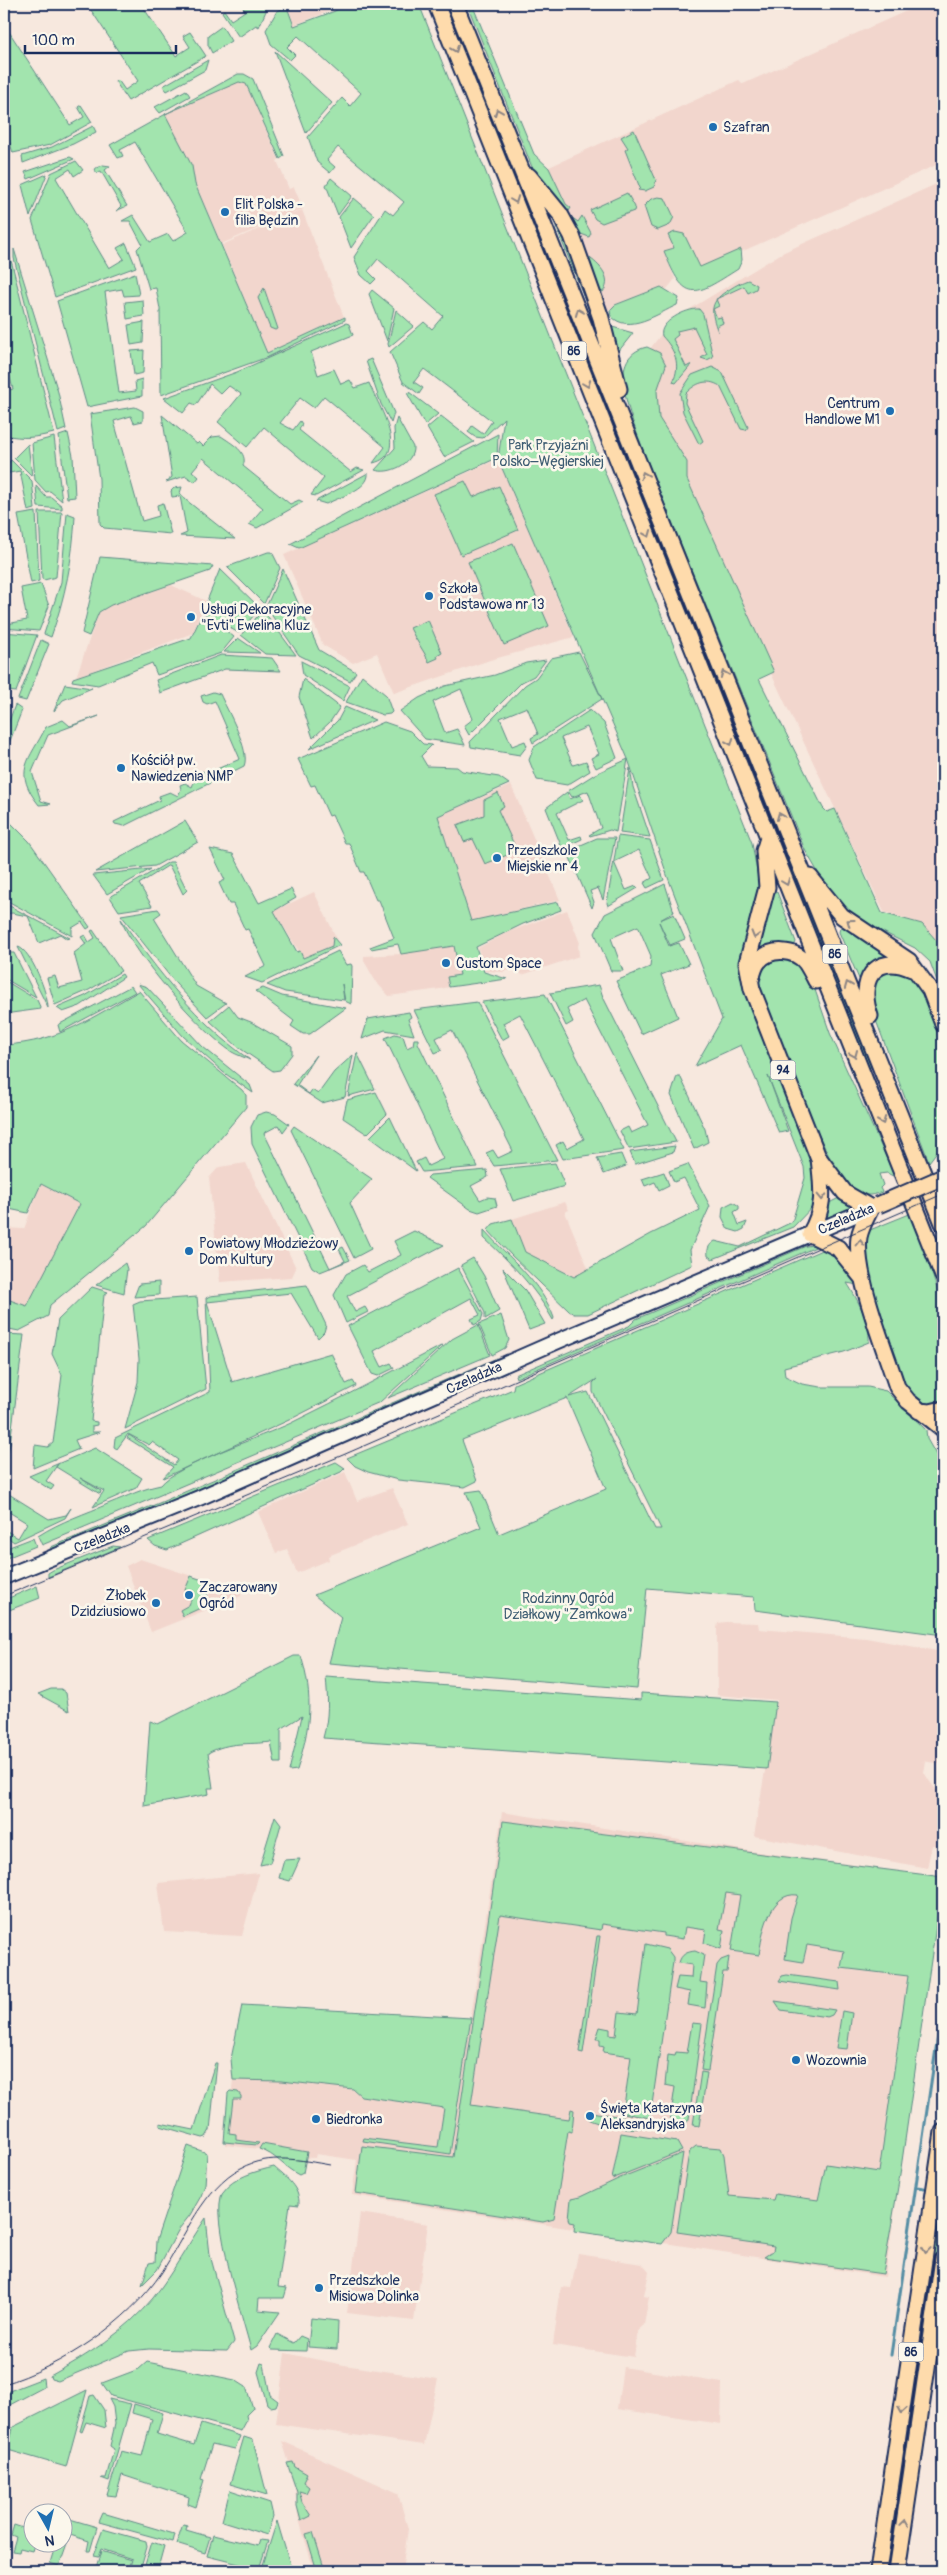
<svg xmlns="http://www.w3.org/2000/svg" width="947" height="2575" font-family="Pangolin,sans-serif">
	<style>
		.built { fill: #f2d6cd }
		.green { fill: #a2e4ae; stroke: #5e8a86; fill-rule: evenodd }
		.lines { fill: none; stroke-linecap: round; stroke-linejoin: round }
		.stream { stroke: #558da4; stroke-width: 3 }
		.secondary-casing { stroke: #1b2f5e; stroke-width: 18 }
		.primary-casing { stroke: #1b2f5e; stroke-width: 19 }
		.secondary { stroke: #fbf7ec; stroke-width: 14 }
		.primary { stroke: #fedbac; stroke-width: 15 }
		.tram { stroke: #1b2f5e; stroke-width: 1 }
		.primary-bridge-casing { stroke: #1b2f5e; stroke-width: 19; stroke-linecap: butt }
		.primary-bridge { stroke: #fedbac; stroke-width: 15 }
		.oneway { stroke: #8c8585 }
		.poi-dot { fill: #1f6fb2; stroke: #fbf7ec; stroke-width: 2 }
		.labels { text-anchor: middle; dominant-baseline: central; stroke-width: 5; stroke-linejoin: round; paint-order: stroke }
		.shield { fill: #fbf7ec; stroke: #5e6b89; stroke-width: 1 }
		.shield-label { font-size: 12px; font-weight: bold; fill: #1b2f5e }
		.poi-label { font-size: 14px; fill: #1b2f5e; stroke: #fbf7ec; text-anchor: start }
		.park-label { font-size: 14px; fill: #3d5c72; stroke: #fbf7ec }
		.street-label { font-size: 14px; fill: #1b2f5e; stroke: #fbf7ec }
	</style>
	<rect width="100%" height="100%" fill="#f7e8de"/>
	<filter id="ink" filterUnits="userSpaceOnUse"><feTurbulence type="fractalNoise" baseFrequency=".02" numOctaves="2"/><feDisplacementMap in="SourceGraphic" scale="10" xChannelSelector="R" yChannelSelector="G"/><feConvolveMatrix kernelMatrix="1 2 1 2 8 2 1 2 1" color-interpolation-filters="sRGB"/></filter>
	<g filter="url(#ink)">
		<path class="built" d="M287 4H345V5L294 25Z
			M922 4H943V162L689 275 674 248 664 251 675 279 667 289 658 288 615 305 606 312 547 168 739 80 743 84Z
			M239 82 246 84 279 159 277 161 289 189 294 187 303 209 221 244 165 114Z
			M943 181V954L922 924 884 912 630 375 672 320 782 253Z
			M302 210 344 317 267 353 222 245Z
			M498 459 574 637 490 660 394 693 377 653 353 663 323 645 284 555Z
			M171 585 206 601 193 633 76 677 99 612 111 605Z
			M511 785 560 900 471 921 438 816Z
			M314 892 337 939 333 938 332 946 303 958 274 911Z
			M567 910 580 943 578 945 579 956 522 975 516 968 502 972 485 971 478 948 508 932Z
			M454 946 460 975 447 977 449 987 440 989 389 996 376 982 364 961V956L401 954Z
			M246 1163 296 1268 292 1277 220 1282 209 1178 219 1167Z
			M41 1184 80 1204 27 1307 4 1298V1228L24 1229Z
			M565 1202 569 1210 565 1212 589 1270 574 1277 525 1252 512 1219Z
			M345 1472 357 1501 392 1488 408 1524 328 1556 329 1560 297 1573 287 1549 276 1553 258 1512Z
			M140 1559 207 1581 241 1594V1596L151 1632 126 1566Z
			M726 1622 758 1623 759 1629 866 1638 943 1652V1764L922 1761 926 1762 924 1772 928 1779 940 1795H943V1846L932 1845 927 1868 754 1836 777 1700 717 1695V1628L718 1623Z
			M502 1812 750 1851 943 1877 885 2277 352 2195 357 2160 316 2154 315 2158 275 2156 259 2149 225 2145 233 2080 281 2081 353 2089 361 2096 445 2108 438 2147 364 2138 450 2154Z
			M259 1873 242 1936 164 1932 158 1883Z
			M360 2213 428 2224 414 2321 347 2313Z
			M578 2254 642 2264 649 2272 644 2296 649 2297 644 2325 638 2330 634 2357 553 2345 561 2287 571 2288Z
			M285 2353 344 2365 438 2379 424 2445 276 2424Z
			M623 2367 722 2383 721 2424 617 2409Z
			M282 2441 398 2493 408 2529 402 2571H314L298 2516 295 2489 288 2467 290 2466Z"/>
		<path class="green" d="M87 4H141L176 56 190 47 183 36 190 32 206 56 128 101 115 81 118 80 125 90 138 81Z
			M241 4H269L259 27 256 25 239 37 222 12 224 10 231 20 245 11Z
			M345 4H419L752 843 761 895 743 971 747 999 798 1124 815 1177 818 1201 793 1227 713 1259 708 1256C707 1248 709 1245 715 1241L740 1247 792 1222 805 1178 804 1167 768 1076 788 1131 779 1133 741 1045 695 1066 722 1019 667 875 628 759 616 832 610 830 590 836 589 835 601 828 588 791 572 797 568 791 595 774 628 759 498 459 504 418 483 438 475 437 468 432 472 426 483 434 492 421 424 369 414 382 423 388 419 394 403 382 390 352 424 322 432 329 443 316 378 259 368 271 376 279 371 284 361 275 354 257 385 209 393 215 404 202 338 147 327 160 335 167 330 173 317 162 308 137 342 98 350 106 361 93 298 36 287 47 295 55 290 60 271 44 266 30 277 11 287 7 294 26 335 11Z
			M442 4H448L873 1066 867 1069Z
			M467 4H472L534 154 549 168 566 204 571 208 567 214 578 222 582 216 591 233 589 237 576 232 534 172Z
			M4 24 70 125 84 117 78 107 81 105 92 122 50 145 13 153 4 124Z
			M222 26 231 41 212 53 208 45V36Z
			M275 51 332 103 306 133Z
			M208 60 205 70 167 91 163 86Z
			M238 74H244L253 79 284 156 280 159 246 84 239 82 165 114 192 166 195 184 267 353 345 317V320L268 357 161 395 160 309 156 288 149 289 137 249 142 244 130 221H122L133 215 150 242 168 234 173 241 188 232 135 142 120 150 123 156 118 158 110 145Z
			M186 90 190 96 160 113 155 107Z
			M93 126 96 132 73 144 23 163 22 156 52 147Z
			M634 130 656 180 654 187 645 191 638 190 640 188 625 150 628 148 621 137Z
			M70 157 74 159 28 179 25 172Z
			M76 161 83 170 74 176 70 169 56 178 109 268 124 259 117 248 126 243 136 267 55 297 32 220 51 173Z
			M103 165 110 166 105 170 127 206 116 211 121 206 101 171 97 173 94 169Z
			M47 174 30 217 22 185Z
			M331 178 352 196 338 215 326 185Z
			M627 193 635 207 634 211 602 223 595 219 590 210Z
			M658 197 665 198 674 217 670 225 658 230 651 227 644 206 651 199Z
			M354 198 374 215 351 248 339 217Z
			M550 211 557 214 603 345Z
			M675 232 684 234 700 267 741 249 742 260 738 269C694 297 685 304 664 251L674 248 668 235Z
			M4 248 7 250 12 264 54 433C34 438 24 439 4 435V426L10 424 4 406V392L13 389 4 356V317L6 316 4 308Z
			M14 249 58 392 66 429 58 432 14 258Z
			M585 255C597 262 614 277 603 292L599 291Z
			M135 273 139 295 124 296 122 289 105 292 119 393 136 391 135 381 142 379V396L87 407 57 301Z
			M748 280 757 285 756 289 748 293 744 286 716 299 719 306 713 309 717 318 721 317 723 323 717 326 718 332C710 311 709 301 730 289 736 285 742 282 748 280Z
			M661 287 679 298 677 305C659 313 628 335 611 316L610 310 615 305Z
			M264 288 278 329 275 330 270 328 258 298Z
			M372 290 394 308 387 341 369 294Z
			M143 300 144 316 127 319 125 302Z
			M699 309 703 314 713 357 707 360 701 358 707 354 694 327 677 331 678 335 673 339 686 367 692 364 676 383 673 382C681 364 675 350 662 336 658 322 687 308 699 309Z
			M396 310 414 326 389 347 388 344Z
			M144 322 143 343 131 345 128 325Z
			M346 323 349 324 353 335 311 352 318 375 334 369 341 384 350 380 355 388 369 383C377 403 411 455 373 463L385 447 324 396 314 408 300 398 280 423 293 430 300 421 302 424 299 430 351 472 357 468 364 470 316 496 311 495 324 478 264 427 247 447 218 422 241 394 229 386 221 394 210 384 196 405 191 403 183 413 164 398 237 372Z
			M609 326 633 333 618 352 614 350Z
			M647 347 660 353 666 365 657 391 659 418 687 462V479L774 672 759 679 823 808 827 812 835 809 882 913 922 924 943 948V997L930 962 915 948 851 916 826 886 805 850 644 453C635 424 601 357 647 347Z
			M144 350 143 373 134 375 131 351Z
			M371 359 394 413 391 423 381 404 366 361Z
			M712 367 722 372 748 427 746 430 741 429 720 386C707 378 696 383 686 393L685 403 703 441 699 444 683 412 680 393 692 375Z
			M409 392 438 414 425 425 407 393Z
			M135 407 143 411V421L134 423 131 416 114 421 142 521 159 516 157 505 163 503 171 534 104 528 100 524 99 479 90 414Z
			M162 415 197 444 199 442 203 446 212 437 221 436C231 443 249 452 243 466L290 504 299 500 303 502 257 528 249 524 263 508 203 458 192 471 199 477 195 482 186 476 166 482 172 477Z
			M441 416 474 442 444 457 427 428Z
			M397 418 413 447C414 464 389 475 375 470L395 448 394 428Z
			M68 433 73 456 75 497 67 498 59 436Z
			M498 434 497 458 299 548 290 544Z
			M54 437 62 501 50 491 46 492 35 480 32 443Z
			M28 444 32 476 14 458Z
			M11 460 32 481 35 509 28 511 20 471 4 474V469Z
			M368 473C370 489 337 498 326 504L316 501Z
			M465 481 473 497 499 486 518 530 461 555 434 494Z
			M36 486 46 497H51L62 506V509L38 507Z
			M182 487 180 493 186 500 235 539 180 536 187 533 180 496 172 497 171 491 174 488Z
			M36 512 39 581 31 583 18 515Z
			M39 512H62L56 577 44 580 42 579Z
			M67 513 75 516C73 559 65 597 51 637L44 634 61 582Z
			M513 543 549 626 504 645 468 562Z
			M268 552H272L280 568 264 604 227 567Z
			M100 557 213 566 210 571 111 605 99 612 89 636 82 633Z
			M220 569 260 608 239 633 202 613Z
			M283 569 319 650 356 672 350 681 299 655 266 607Z
			M41 584 49 606 39 631 4 628V610L7 624 27 620 21 588Z
			M263 610 296 655 265 654 241 635Z
			M201 617 220 626 234 637 221 653 157 675 152 663 98 685 72 681 73 678 191 638Z
			M428 620 442 653 437 656 438 658 429 662C423 649 416 641 410 628Z
			M4 632 37 635 16 692 8 691 4 664Z
			M238 638 260 653 224 652Z
			M41 640 49 644 26 701 18 699Z
			M579 652 602 699 533 743 531 738 538 734 527 707 500 718 512 746 525 741 527 746 520 755 471 747 470 742 525 685 536 678 551 658Z
			M221 655 272 658 281 671 225 669 160 693 156 680Z
			M546 660 534 676 522 682 469 735 464 726 473 719 461 689 433 702 445 733 457 729 465 745 425 739 400 711 419 698 445 686 495 675 526 663Z
			M301 661 350 686 343 701 303 675Z
			M362 675 386 695 392 712 390 714 383 715 346 702Z
			M303 679 340 707 330 722 313 738 299 697Z
			M65 684 92 688 63 700 54 711Z
			M213 692 220 694C227 710 251 751 244 766L124 826 115 824 114 822 160 800 159 796 170 792 178 796 181 789 180 785 185 783 192 787 196 777 200 775V772L203 771 208 777 216 773 217 769 240 759 215 701 207 704 203 702 201 696Z
			M15 705 22 710 8 746 4 744V735Z
			M345 707 375 720 309 749 338 720Z
			M590 710 604 723 617 758 596 768 591 758 599 754 587 727 561 738 573 765 586 761 590 771 567 785 537 780 529 760 534 747Z
			M99 716 48 735 32 772 41 801 51 804 39 805C12 771 29 761 46 727L63 720 70 726Z
			M384 722 410 731 423 744 432 745 421 756 427 766 457 767 462 771 499 777 509 784 438 816 471 921 558 902 561 910 523 924 476 947 484 972 507 979 449 987 447 977 460 975 454 946 401 954 398 944 371 949 370 947 394 938 379 900H376L364 872H361L349 843H345L332 815 329 816 315 785 311 786 298 759Z
			M630 768 633 787 650 837 620 833Z
			M567 792 570 799 580 795 583 800 557 813 569 840 581 836 582 839 562 848 546 808Z
			M498 793 504 806 498 810 517 851 485 864 473 839 464 842 457 825 484 815V800Z
			M8 820 29 841 90 927 87 929 82 922 72 928V936L4 899V842Z
			M185 821 198 842 155 866 95 872Z
			M618 836 650 840 664 880 647 888 644 883 652 878 639 850 614 862 626 890 636 886 638 888 608 906 607 903Z
			M597 838H615L603 900 598 888 590 891 594 902 592 908 567 851Z
			M210 849 233 854 259 903 291 889 296 898 274 911 297 952 300 951 303 958 332 946 333 937 340 945 262 983 245 977 266 966 248 929 245 930 233 904H229L219 883 225 880Z
			M169 862H173L187 890 183 894 169 865 139 884 152 906 119 911 110 897Z
			M151 869 107 894 93 875Z
			M665 884 674 912 660 920 674 914 685 939 670 945 659 922 669 946 679 943 689 964 661 975 678 1017 641 1034 616 981 650 967 651 956 638 926 611 938 623 971H611L595 933 605 914Z
			M777 892 796 942 794 946 789 948 758 954 754 949 773 893Z
			M4 903 70 938 67 939 60 934 39 943 28 916 12 913 4 914Z
			M158 909 161 913 154 918 196 986 226 1003 207 1017 176 984 121 915Z
			M121 919C157 971 198 1023 250 1060 244 1057 237 1055 232 1052 201 1032 132 953 121 919Z
			M844 926 887 953V956L879 962 861 980 859 979 839 932 840 928Z
			M93 930 121 971 89 990 55 1005 47 978 55 976 59 988 82 982 74 953 86 944 81 937 85 935 89 942 95 938 91 931Z
			M18 947C31 950 48 994 48 1008Z
			M338 951 346 965 351 964 352 966 351 1004 345 1001 342 984 344 1000 285 992 267 985Z
			M4 953H14L36 997 4 978Z
			M782 958 794 961 804 968 814 987 830 1033 895 1177 887 1173 879 1174 883 1185 880 1188 882 1192C870 1197 860 1196 850 1188 837 1177 831 1160 824 1146 798 1093 778 1038 757 982 762 968 767 963 782 958Z
			M884 971C901 970 911 973 921 987L943 1048V1161L938 1150 929 1162 871 1007 875 978Z
			M122 974 124 977 80 1006 63 1012 57 1008 85 996Z
			M4 980 37 1000 41 1009 4 1014Z
			M138 984 147 987 203 1047 250 1085 253 1093 223 1072 183 1036Z
			M599 985 603 997 676 1142 629 1149 620 1131 628 1127 631 1133 648 1125 584 1000 567 1009 573 1022 566 1026 550 993Z
			M131 986 135 992 60 1032 58 1025Z
			M263 988 282 996 346 1008 310 1034H303L291 1026 294 1021 255 991Z
			M139 991 181 1040 242 1090 246 1095V1107L146 1226 50 1305 48 1316 19 1331 4 1328V1298L27 1306 80 1204 41 1184 28 1213 4 1208V1045C60 1042 92 1017 139 991Z
			M545 994 624 1150 563 1159 556 1145 563 1141 567 1148 584 1139 520 1014 503 1023 509 1036 502 1040 482 1002Z
			M477 1002 557 1160 494 1166 486 1153 493 1150 498 1158 513 1151 452 1030 436 1038 442 1050 435 1053 414 1010Z
			M229 1005 238 1017 251 1022 292 1046V1054L280 1070 273 1071 238 1047 210 1021Z
			M409 1012 411 1017 408 1019 414 1035 385 1030 362 1039 368 1019Z
			M395 1034 403 1036 407 1048 413 1045 414 1039H418V1043L478 1167 422 1172 416 1162 424 1158 428 1166 443 1159 385 1038Z
			M357 1053 375 1089 348 1096Z
			M316 1055 297 1085 309 1094 312 1090 318 1094 334 1072 353 1055 345 1097 322 1103 293 1084Z
			M677 1076H680L705 1129 708 1142 694 1149 671 1095Z
			M376 1092 387 1114 367 1134 343 1118 347 1100Z
			M266 1112 275 1114 289 1124 283 1132 279 1125 264 1133 330 1268 345 1261 339 1249 343 1247 350 1260 320 1272 312 1267 252 1144 251 1127 257 1115Z
			M390 1117 416 1171 370 1137Z
			M294 1126 372 1179 350 1203 371 1249 354 1258 291 1130Z
			M675 1146 673 1152 635 1164 630 1152Z
			M621 1154 626 1166 604 1174 597 1158Z
			M555 1163 565 1186 513 1201 500 1169Z
			M688 1164 710 1206 690 1250 692 1265 588 1314H574L569 1311 511 1255 488 1230 493 1224 512 1219 525 1252 574 1277 651 1234 700 1210 684 1178 674 1182 669 1171Z
			M487 1170 488 1177 471 1186 480 1200 487 1197 495 1198 497 1206 479 1212 470 1209 427 1178 430 1175Z
			M664 1172 669 1185 659 1190 655 1182 645 1186 642 1179Z
			M841 1197 854 1206 825 1219 829 1203Z
			M733 1202 739 1206V1209L734 1212 739 1225 747 1222 744 1229 738 1232 728 1229 722 1217 723 1207Z
			M912 1213 943 1307V1403C928 1409 914 1398 904 1387 897 1378 894 1362 891 1351 879 1312 864 1273 865 1232Z
			M484 1230C508 1257 542 1283 554 1318L553 1320C535 1287 511 1263 484 1238Z
			M414 1231 444 1245 347 1296 355 1312 365 1307 368 1312 346 1323 334 1295 346 1274 363 1265 368 1272 401 1255 394 1241Z
			M814 1245 818 1246 516 1378 515 1375 629 1326 636 1319 806 1246Z
			M824 1249 840 1257 858 1285 847 1283C858 1300 870 1322 869 1342L844 1352 784 1367 785 1376 802 1384 821 1387H868L886 1391 926 1430 927 1439 943 1467V1547L939 1544 943 1588V1635L755 1610 754 1597 647 1588 637 1689 329 1663 341 1617 314 1595 481 1527 466 1492 481 1490 499 1534 606 1489 567 1398 462 1440 477 1481 465 1487 398 1480 368 1472 355 1466 347 1458 513 1389 514 1384ZM597 1379 593 1383V1392L661 1529H655L588 1392 569 1397Z
			M473 1258 484 1276 499 1311 485 1319V1313L461 1265Z
			M125 1263 127 1269 124 1293 96 1285Z
			M458 1268 483 1314 481 1321 474 1325 471 1319 480 1315 471 1298 374 1351 382 1367 391 1363 394 1368 378 1376 372 1374 348 1326Z
			M503 1268 525 1290 545 1324 529 1330Z
			M159 1282V1295L134 1297 139 1284Z
			M307 1285 326 1325 324 1332 318 1338 291 1293 207 1302 232 1382 331 1353 346 1384 353 1381 356 1386 289 1420 163 1478 173 1467 127 1438 129 1435 174 1465 178 1460 152 1442 149 1445 128 1434 117 1449 114 1447 115 1438 210 1392 206 1298 210 1296Z
			M92 1287 108 1292 104 1295 91 1421 97 1422V1425L92 1426V1432H100L75 1440 79 1449 33 1468 35 1445 48 1447 53 1443 62 1375 52 1354 58 1320Z
			M197 1297 206 1389 125 1429 138 1382 139 1359 133 1304 140 1301Z
			M501 1315 509 1340 505 1348 492 1355 479 1324Z
			M478 1325 490 1355 388 1398 452 1339Z
			M4 1334 24 1335 10 1444 4 1468Z
			M443 1345 380 1402 42 1545 38 1536C61 1521 85 1514 110 1503 128 1496 141 1489 161 1485 176 1465 264 1436 291 1423 342 1398 393 1371 443 1345Z
			M497 1358 502 1359 159 1506 49 1551 51 1547 159 1503Z
			M95 1448 142 1478 136 1488 93 1507 104 1491 80 1478 101 1491 100 1494 56 1467 58 1464 46 1481 54 1486 51 1490 29 1476Z
			M336 1462 345 1468 341 1472 167 1550 155 1546 148 1540Z
			M4 1491 49 1519 66 1515 71 1508 65 1518 14 1542 4 1535 7 1531 18 1538 27 1523 4 1509Z
			M33 1538 36 1546 4 1559V1549Z
			M113 1546 120 1547 48 1577V1573L53 1570Z
			M191 1576 208 1582 207 1605 183 1616 180 1610 189 1605 191 1600 185 1590Z
			M37 1586 40 1598 4 1612V1600Z
			M294 1656H301C314 1698 310 1728 297 1770L289 1771 302 1716 281 1729V1763H275L271 1742C249 1745 229 1741 208 1753L213 1788H208L209 1794 144 1806 150 1721 158 1724Z
			M326 1677 641 1700V1693L776 1702 767 1769 323 1738C329 1717 328 1698 326 1677Z
			M51 1689H61L66 1693 69 1711 38 1694Z
			M275 1816 281 1824 270 1863 260 1865Z
			M503 1821 943 1877 900 2175 883 2274 764 2257 773 2251 774 2246 677 2232 688 2159 690 2151 696 2146 721 2148 724 2155 729 2196 773 2200 775 2194 818 2200 826 2164 879 2172 908 1976 841 1968 844 1951 807 1945 803 1962 785 1959 791 1918 798 1895C769 1891 762 1935 759 1955L731 1951 740 1895 726 1893 719 1929 724 1930 721 1949 704 1943 706 1930 685 1927 683 1939 664 1936V1933L602 1924 601 1930 500 1915 471 2105 569 2119 571 2109 574 2110 572 2132 568 2131 554 2219 543 2222 356 2193 362 2146 453 2157Z
			M300 1859 290 1881 279 1878 284 1860Z
			M597 1936H600L583 2053 579 2052Z
			M646 1944 667 1949 673 1957V1962L650 2118 623 2113 631 2056 603 2052 604 2046 600 2045V2039H596L600 2027 610 2029V2035L616 2036 619 2012 637 2014Z
			M695 1951 704 1955 700 1982 707 1983 705 2008 688 2005 690 1992 675 1989 678 1977 691 1978 692 1965 679 1963C681 1954 687 1952 695 1951Z
			M729 1957 727 1972H723L708 2071 701 2070 717 1965 721 1960Z
			M787 1975 839 1982 840 1990 779 1981 782 1976Z
			M775 2001 835 2010 832 2015 827 2017 781 2010Z
			M242 2005 471 2018 450 2154 363 2141 364 2138 438 2147 444 2108 361 2096 353 2089 281 2081 233 2080 231 2059Z
			M842 2011 852 2013 847 2049 836 2048Z
			M692 2023 702 2024 689 2119 686 2124 670 2121 675 2087 665 2085 668 2055 675 2056 676 2052 687 2053Z
			M215 2063H217L210 2130 206 2137 203 2138 160 2126V2123L194 2130Z
			M701 2072 707 2073 699 2126 693 2125Z
			M230 2091 238 2092 241 2096V2099H233L229 2133 236 2134V2140L259 2143 257 2145 224 2142 228 2093Z
			M587 2112H591L648 2121C646 2125 644 2127 639 2128 631 2130 594 2124 588 2119L592 2117 591 2114 586 2116Z
			M621 2133 677 2142 682 2151 612 2179Z
			M262 2144 307 2152 303 2173 299 2175C284 2168 276 2154 259 2149Z
			M188 2146 207 2153 205 2185 201 2196 190 2215 179 2229 157 2270 142 2285 149 2263 155 2262 156 2241Z
			M683 2153 671 2232 662 2244 574 2231 575 2223 570 2222 569 2218 571 2199 580 2197 620 2178Z
			M274 2167C286 2178 300 2187 299 2205L290 2204 278 2287 287 2288 284 2298H259L258 2310 280 2312 257 2346 251 2350C244 2322 209 2214 223 2192 233 2177 257 2171 274 2167Z
			M943 2169V2212L890 2571H884Z
			M206 2218 210 2255 234 2342 227 2351 149 2349 129 2351 58 2381 51 2379 50 2376C88 2355 125 2332 153 2298 173 2273 188 2244 206 2218Z
			M311 2318 338 2321 337 2349 308 2347Z
			M277 2334 294 2343 300 2336 307 2339 306 2351 272 2350 270 2348Z
			M147 2362 235 2380 246 2387 253 2408 246 2415 247 2420 241 2431 111 2396 102 2383 139 2369Z
			M261 2363 264 2364 270 2395 278 2401 276 2406 271 2407 267 2404 258 2372Z
			M43 2378 44 2387 4 2408V2393Z
			M87 2390 66 2467 8 2450 13 2427Z
			M94 2395 104 2410 106 2428 86 2422 82 2432 80 2431 90 2396Z
			M109 2399 131 2404 109 2481 101 2478H106L114 2449 110 2446 115 2424 113 2407Z
			M134 2404 163 2413 157 2434 194 2445 201 2424 240 2436 235 2449 212 2444 201 2479 204 2480 196 2507 188 2504 189 2497 122 2475 116 2496 107 2495 121 2451 142 2456 152 2419 132 2413Z
			M244 2437 253 2440 267 2495 230 2484Z
			M293 2462 295 2467 307 2474 303 2482 309 2487 306 2493 299 2491 302 2502 311 2516 301 2521 297 2506V2492L287 2463Z
			M230 2490 270 2503 273 2516 267 2535 222 2521Z
			M103 2513 174 2534 172 2542 99 2522Z
			M63 2517 97 2527 90 2551H87L89 2541 70 2535 59 2566 50 2563 56 2543 62 2542Z
			M277 2521 292 2571H261Z
			M183 2524 187 2525 186 2530 210 2537 205 2553 176 2544Z
			M14 2525 32 2531V2542L52 2543 50 2549 34 2545 32 2551 20 2548 19 2552 12 2551 16 2537 11 2535Z
			M103 2529 146 2541 147 2547 140 2571H129L132 2559 101 2549 98 2557 93 2556Z
			M313 2532 325 2571H317L306 2534Z
			M213 2535 258 2546 260 2540 268 2541 259 2569 207 2556Z
			M152 2542 164 2546 158 2568 145 2565Z
			M101 2551 131 2560 127 2571H95Z"/>
		<g class="lines">
			<path class="stream" d="M917 2187 924 2188
				M942 2191H943
				M891 2355 943 2001"/>
			<defs>
				<path id="secondary" d="M4 1577 199 1498 558 1341 871 1208"/>
				<path id="primary" d="M436 4 943 1276
					M455 4 943 1223
					M529 176 560 214 572 236 601 318 619 389
					M768 838 764 851 767 887 747 963 752 989 818 1157 845 1193 871 1208
					M810 877 842 916 909 961 930 990 943 1024
					M751 980C753 974 754 967 758 962 770 947 795 949 806 963 810 969 813 975 816 981
					M870 1016C858 982 873 952 912 969
					M819 1158C822 1189 826 1206 810 1234L838 1248 863 1279
					M871 1208C866 1218 861 1227 859 1237 854 1275 885 1349 897 1387L908 1401 943 1429
					M919 1411 930 1412 943 1409
					M878 2571 943 2132
					M897 2571 943 2259"/>
			</defs>
			<use href="#secondary" class="secondary-casing"/>
			<use href="#primary" class="primary-casing"/>
			<use href="#secondary" class="secondary"/>
			<use href="#primary" class="primary"/>
			<path class="tram" d="M4 1596 343 1455 943 1194
				M4 2384C61 2367 129 2322 162 2272 183 2239 205 2186 241 2168 269 2153 301 2160 330 2165"/>
			<defs>
				<path id="primary-bridge" d="M878 1205 943 1177"/>
			</defs>
			<use href="#primary-bridge" class="primary-bridge-casing"/>
			<use href="#primary-bridge" class="primary-bridge"/>
		</g>
		<defs><path id="oneway-chevron" d="M-2-3.5L2.5 0L-2 3.5" fill="none" stroke-width="1.6" stroke-linecap="round" stroke-linejoin="round" transform="scale(1.25)"/></defs>
		<g class="oneway">
			<use href="#oneway-chevron" transform="translate(455 49) rotate(68)"/>
			<use href="#oneway-chevron" transform="translate(498 112) rotate(-112)"/>
			<use href="#oneway-chevron" transform="translate(515 200) rotate(69)"/>
			<use href="#oneway-chevron" transform="translate(579 312) rotate(-112)"/>
			<use href="#oneway-chevron" transform="translate(587 384) rotate(69)"/>
			<use href="#oneway-chevron" transform="translate(644 475) rotate(-112)"/>
			<use href="#oneway-chevron" transform="translate(648 534) rotate(68)"/>
			<use href="#oneway-chevron" transform="translate(724 674) rotate(-112)"/>
			<use href="#oneway-chevron" transform="translate(730 742) rotate(68)"/>
			<use href="#oneway-chevron" transform="translate(780 816) rotate(-112)"/>
			<use href="#oneway-chevron" transform="translate(786 882) rotate(69)"/>
			<use href="#oneway-chevron" transform="translate(850 922) rotate(-144)"/>
			<use href="#oneway-chevron" transform="translate(755 935) rotate(106)"/>
			<use href="#oneway-chevron" transform="translate(848 985) rotate(-112)"/>
			<use href="#oneway-chevron" transform="translate(854 1054) rotate(67)"/>
			<use href="#oneway-chevron" transform="translate(882 1121) rotate(68)"/>
			<use href="#oneway-chevron" transform="translate(822 1197) rotate(88)"/>
			<use href="#oneway-chevron" transform="translate(860 1243) rotate(-89)"/>
			<use href="#oneway-chevron" transform="translate(926 2250) rotate(98)"/>
			<use href="#oneway-chevron" transform="translate(902 2410) rotate(99)"/>
			<use href="#oneway-chevron" transform="translate(904 2523) rotate(-82)"/>
		</g>
	</g>
	<g class="poi-dot">
		<circle cx="713" cy="127" r="5"/>
		<circle cx="225" cy="212" r="5"/>
		<circle cx="890" cy="411" r="5"/>
		<circle cx="429" cy="596" r="5"/>
		<circle cx="191" cy="617" r="5"/>
		<circle cx="121" cy="768" r="5"/>
		<circle cx="497" cy="858" r="5"/>
		<circle cx="446" cy="963" r="5"/>
		<circle cx="189" cy="1251" r="5"/>
		<circle cx="189" cy="1595" r="5"/>
		<circle cx="156" cy="1603" r="5"/>
		<circle cx="796" cy="2060" r="5"/>
		<circle cx="590" cy="2116" r="5"/>
		<circle cx="316" cy="2119" r="5"/>
		<circle cx="319" cy="2288" r="5"/>
	</g>
	<g class="labels">
		<g class="shield">
			<rect x="561.5" y="341.5" width="25" height="19" rx="4"/>
			<rect x="822.5" y="944.5" width="25" height="19" rx="4"/>
			<rect x="770.5" y="1060.5" width="25" height="19" rx="4"/>
			<rect x="898.5" y="2342.5" width="25" height="19" rx="4"/>
		</g>
		<g class="shield-label">
			<text x="574" y="351">86</text>
			<text x="835" y="954">86</text>
			<text x="783" y="1070">94</text>
			<text x="911" y="2352">86</text>
		</g>
		<g class="poi-label">
			<text x="723" y="127">Szafran</text>
			<text x="235" y="204">Elit Polska -<tspan x="235" dy="16">filia Będzin</tspan></text>
			<text x="880" y="403" text-anchor="end">Centrum<tspan x="880" dy="16">Handlowe M1</tspan></text>
			<text x="439" y="588">Szkoła<tspan x="439" dy="16">Podstawowa nr 13</tspan></text>
			<text x="201" y="609">Usługi Dekoracyjne<tspan x="201" dy="16">"Evti" Ewelina Kluz</tspan></text>
			<text x="131" y="760">Kościół pw.<tspan x="131" dy="16">Nawiedzenia NMP</tspan></text>
			<text x="507" y="850">Przedszkole<tspan x="507" dy="16">Miejskie nr 4</tspan></text>
			<text x="456" y="963">Custom Space</text>
			<text x="199" y="1243">Powiatowy Młodzieżowy<tspan x="199" dy="16">Dom Kultury</tspan></text>
			<text x="199" y="1587">Zaczarowany<tspan x="199" dy="16">Ogród</tspan></text>
			<text x="146" y="1595" text-anchor="end">Żłobek<tspan x="146" dy="16">Dzidziusiowo</tspan></text>
			<text x="806" y="2060">Wozownia</text>
			<text x="600" y="2108">Święta Katarzyna<tspan x="600" dy="16">Aleksandryjska</tspan></text>
			<text x="326" y="2119">Biedronka</text>
			<text x="329" y="2280">Przedszkole<tspan x="329" dy="16">Misiowa Dolinka</tspan></text>
		</g>
		<g class="park-label">
			<text x="548" y="445">Park Przyjaźni<tspan x="548" dy="16">Polsko–Węgierskiej</tspan></text>
			<text x="568" y="1598">Rodzinny Ogród<tspan x="568" dy="16">Działkowy "Zamkowa"</tspan></text>
		</g>
		<g class="street-label">
			<text transform="translate(846 1219) rotate(-23)">Czeladzka</text>
			<text transform="translate(474 1378) rotate(-24)">Czeladzka</text>
			<text transform="translate(102 1538) rotate(-22)">Czeladzka</text>
		</g>
	</g>
	<rect width="947" height="2575" fill="none" stroke="#fbf7ec" stroke-width="20"/>
	<rect x="10" y="10" width="927" height="2555" fill="none" stroke="#1b2f5e" stroke-width="2" filter="url(#ink)"/>
	<g transform="translate(48 2528) rotate(172)"><circle r="24" fill="#fbf7ec" stroke="#a1a7b3"/>
	<path d="M0-4L9 19L0 12L-9 19Z" fill="#1f6fb2"/>
	<text y="-8" font-size="14" font-weight="bold" text-anchor="middle" fill="#1b2f5e">N</text>
	</g>
	<path d="M25 45v8h151v-8" fill="none" stroke="#1b2f5e" stroke-width="2.5"/>
	<text x="32" y="45" font-size="15" fill="#1b2f5e" stroke="#fbf7ec" stroke-width="4" paint-order="stroke">100 m</text>
</svg>
